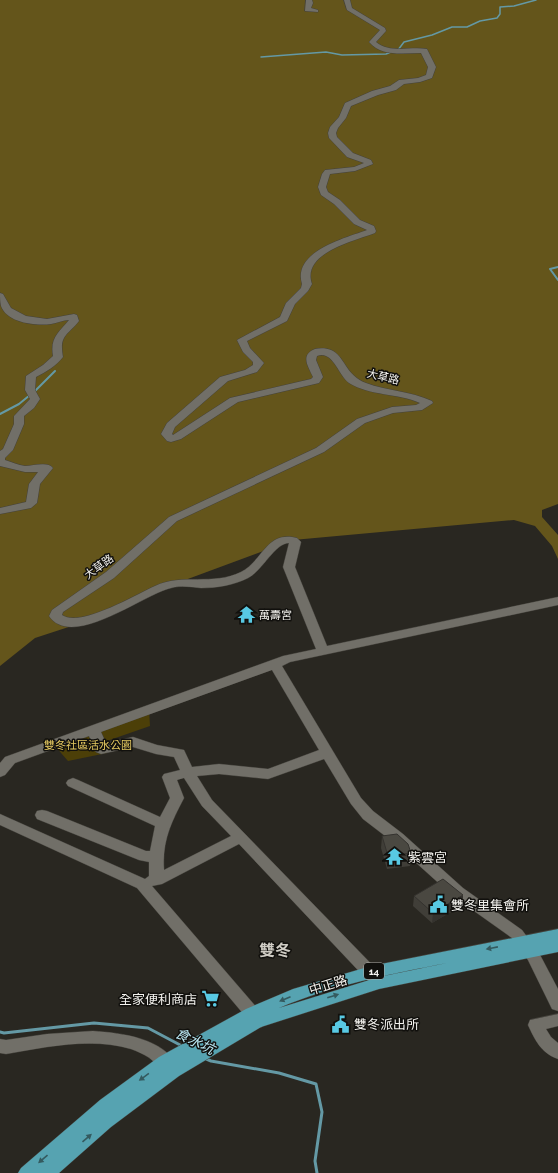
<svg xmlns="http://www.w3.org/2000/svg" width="558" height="1173" font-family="Raleway,'Noto Sans TC',sans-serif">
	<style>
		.green { fill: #4c3f08 }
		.forest { fill: #64551b }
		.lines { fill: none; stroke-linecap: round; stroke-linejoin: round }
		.stream-far2 { stroke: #6499a5; stroke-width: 1.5 }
		.stream-far1 { stroke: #6499a5; stroke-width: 2 }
		.stream { stroke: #6499a5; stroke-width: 3 }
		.minor-casing { stroke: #44423c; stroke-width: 1 }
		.major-casing { stroke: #44423c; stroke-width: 1 }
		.minor { fill: #716f68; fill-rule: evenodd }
		.major { fill: #56a3b1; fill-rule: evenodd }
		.wall { fill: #403e38 }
		.shaded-wall { fill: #34322e }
		.building { fill: #4a4841; stroke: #34322e }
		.oneway { fill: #345a5f }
		.labels { text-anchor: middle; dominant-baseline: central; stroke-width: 3; stroke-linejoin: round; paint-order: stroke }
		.shield { fill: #11100d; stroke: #b0afab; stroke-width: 1 }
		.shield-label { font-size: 10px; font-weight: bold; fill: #f4f3ef }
		.street-label { font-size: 11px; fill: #f4f3ef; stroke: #11100d }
		.poi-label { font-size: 11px; fill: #f4f3ef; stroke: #11100d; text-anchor: start }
		.park-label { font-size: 11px; fill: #e5c961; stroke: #11100d }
		.near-poi-label { font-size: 13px; fill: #f4f3ef; stroke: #11100d; text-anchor: start }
		.near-street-label { font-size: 13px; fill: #f4f3ef; stroke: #11100d }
		.near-water-label { font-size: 14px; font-style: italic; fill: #bbeaf6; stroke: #11100d }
		.near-quarter-label { font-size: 16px; font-weight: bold; fill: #cfccc4; stroke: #11100d }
	</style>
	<rect width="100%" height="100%" fill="#292721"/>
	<path class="green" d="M149 709 150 726 101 743 107 753 68 761 55 746Z"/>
	<path class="forest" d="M0 0H558V504L542 510V517L558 535V559L552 546 535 526 514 520 293 540 177 583 87 621 35 638 0 666Z"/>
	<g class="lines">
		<path class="stream-far2" d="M398 50 404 42 432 35 452 27H467L480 21 497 18 500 14V7L514 6 536 0
			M261 57 326 52 342 55 386 54 391 52"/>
		<path class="stream-far1" d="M558 267 550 269 558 280
			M34 392 55 371
			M0 414 19 404 30 395"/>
		<path class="stream" d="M0 1032 4 1033 94 1023 148 1028 182 1046
			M204 1058 211 1061 279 1073 316 1084 322 1112 315 1161 317 1173"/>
		<defs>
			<path id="minor" d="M306 0H312L313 3 311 8 318 10V12L305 11Z
				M344 0H350L352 8 385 28 386 31 376 42C391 54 409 46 427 49L436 67 432 78 420 82 404 84 396 90 378 95 351 106 346 118 338 128 336 133 337 137 353 153 371 160 373 164 355 171 330 174 326 187 328 192 340 200 360 220 374 226 376 231 375 233C354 241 301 253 312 284L308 291 295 304 287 321 247 341 250 348 264 363 257 372 228 381 175 427 172 434 173 435 230 398 311 379 313 377C308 366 300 355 315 349 320 348 326 348 331 350 345 356 345 375 366 383 387 391 410 391 432 401L433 403 422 410 393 413 365 423 324 452 177 521 114 578 63 612 62 615C80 628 135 595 155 586 182 573 213 586 241 572 263 561 266 530 297 538L301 542 295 567 327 646 558 597V605L290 662 282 666 361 798 373 811 403 834 463 888 522 930 539 953 558 989V1011L552 1009 528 960 512 938 453 896 393 842 363 819 351 804 324 759 268 779 219 774 197 776 212 800 383 976 385 980 383 984 377 986 371 984 239 844 162 884 152 886 258 1009 264 1022 262 1027 256 1028 250 1027 246 1017 137 888 0 825V814L145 879 149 876V862L139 860 37 819 35 815 37 811 42 810 47 811 146 851H150L155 826 68 786 66 783 68 780 73 778 78 780 160 817 170 798 162 777 164 774 180 770 174 757 156 754 133 747 101 754 96 752 89 736 15 763 5 775 0 777V763L5 757 283 656 316 649 283 567 289 543C275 543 263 570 248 578 234 585 217 588 201 588 191 587 181 585 171 588 144 594 72 650 49 616L52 610 106 572 169 517 316 448 357 419 392 407 416 405 420 403C398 393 370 396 349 383 338 375 333 350 317 356L316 360 323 377 319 383 238 402 181 439 171 442 167 441 161 434 167 423 220 377 245 370 253 365V362L243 352 237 340 280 317 286 303 301 288 302 284C292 251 346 238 367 230L354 224 334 204 321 195 318 187 322 174 325 170 354 167 364 163 347 157 329 138 328 133 330 127 339 117 345 103 372 91 390 86 399 80 418 78 426 75 428 67 421 53C403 53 382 57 369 42L380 30 347 10ZM272 670 319 750 268 769 219 764 192 767 184 750 157 745 133 737 106 743 101 732ZM184 778 202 806 231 836 164 870C162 841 171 823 184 798L177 780Z
				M0 293 3 294 11 308 26 316 47 319 74 314 77 315 79 321C67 336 59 335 63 357 56 366 46 372 36 377L35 390 40 399 34 408 24 416V424L13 450 5 458V460C12 462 18 465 25 466 33 466 48 461 53 468L40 484 37 503 31 508 0 514V508L26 502 29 484 38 472H25L0 466V451L3 449 14 424V416L30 399 25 390 26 376 43 365 53 356C50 338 58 333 69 320 63 320 57 323 51 324 36 326 7 323 1 306 0 302 0 297 0 293Z
				M558 1014V1026L546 1029 551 1037 558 1043V1059C541 1053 535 1040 528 1025L530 1020Z
				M93 1031C122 1033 164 1038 178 1067L176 1072C174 1072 172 1074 170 1074 161 1074 155 1061 148 1057 143 1054 137 1051 131 1049 91 1037 46 1047 6 1054L0 1053V1039L6 1040 47 1034Z"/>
			<path id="major" d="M558 929V952L379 989 261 1027 179 1076 111 1127 59 1173H18L21 1168 100 1100 159 1057 246 1009 293 989 371 966ZM447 963 379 977 279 1008C333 985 390 974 447 963Z"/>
		</defs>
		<use href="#minor" class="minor-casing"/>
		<use href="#major" class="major-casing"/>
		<use href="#minor" class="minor"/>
		<use href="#major" class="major"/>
	</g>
	<path class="wall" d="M382 836 411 853 410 866 387 869 381 848Z
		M414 896 463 905 432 923 413 906Z"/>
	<path class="shaded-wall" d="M463 895V905L432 923 433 913Z"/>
	<path class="building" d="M397 834 408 844 411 853 388 856 382 836Z
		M443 879 463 895 433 913 414 896Z"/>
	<defs><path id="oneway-solid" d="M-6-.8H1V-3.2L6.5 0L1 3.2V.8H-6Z"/></defs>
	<g class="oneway">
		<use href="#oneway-solid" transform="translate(492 948) rotate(169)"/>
		<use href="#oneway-solid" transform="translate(333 996) rotate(-17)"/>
		<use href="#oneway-solid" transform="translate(285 999) rotate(157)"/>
		<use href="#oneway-solid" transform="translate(144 1077) rotate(144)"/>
		<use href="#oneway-solid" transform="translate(87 1138) rotate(-41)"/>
		<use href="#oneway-solid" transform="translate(43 1159) rotate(139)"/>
	</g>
	<defs>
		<symbol id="temple-bare" viewBox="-9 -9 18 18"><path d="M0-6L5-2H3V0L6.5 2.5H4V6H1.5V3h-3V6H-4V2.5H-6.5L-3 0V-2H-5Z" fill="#58c9e3" stroke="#11100d" stroke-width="2.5" paint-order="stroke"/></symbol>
		<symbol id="civic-bare" viewBox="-9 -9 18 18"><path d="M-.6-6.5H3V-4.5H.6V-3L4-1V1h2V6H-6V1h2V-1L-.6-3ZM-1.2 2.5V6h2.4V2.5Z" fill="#58c9e3" stroke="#11100d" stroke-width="2.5" paint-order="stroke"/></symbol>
		<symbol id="supermarket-bare" viewBox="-9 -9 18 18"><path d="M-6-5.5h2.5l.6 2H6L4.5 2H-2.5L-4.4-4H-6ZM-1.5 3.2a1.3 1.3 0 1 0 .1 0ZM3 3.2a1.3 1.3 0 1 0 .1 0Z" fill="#58c9e3" stroke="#11100d" stroke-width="2.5" paint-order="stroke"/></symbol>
	</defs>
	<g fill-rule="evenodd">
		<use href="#temple-bare" x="234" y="602" width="25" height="25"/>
		<use href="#temple-bare" x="382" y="844" width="25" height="25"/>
		<use href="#civic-bare" x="426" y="892" width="25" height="25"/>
		<use href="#supermarket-bare" x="198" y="986" width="25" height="25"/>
		<use href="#civic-bare" x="328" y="1012" width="25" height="25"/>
	</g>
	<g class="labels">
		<rect class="shield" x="364" y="963" width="20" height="16" rx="3"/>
		<g class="shield-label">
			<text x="374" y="971">14</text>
		</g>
		<g class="street-label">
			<text transform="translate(383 377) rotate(13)">大草路</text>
			<text transform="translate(99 567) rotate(-36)">大草路</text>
		</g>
		<g class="poi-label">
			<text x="259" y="615">萬壽宮</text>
		</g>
		<g class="park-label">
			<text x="88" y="745">雙冬社區活水公園</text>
		</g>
		<g class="near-poi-label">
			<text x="408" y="857">紫雲宮</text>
			<text x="451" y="905">雙冬里集會所</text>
			<text x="197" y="999" text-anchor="end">全家便利商店</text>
			<text x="354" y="1024">雙冬派出所</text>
		</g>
		<g class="near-street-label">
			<text transform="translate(328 985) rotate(-17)">中正路</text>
		</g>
		<g class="near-water-label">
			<text transform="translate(195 1041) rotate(26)">食水坑</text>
		</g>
		<g class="near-quarter-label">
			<text x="275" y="950">雙冬</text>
		</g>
	</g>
</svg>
